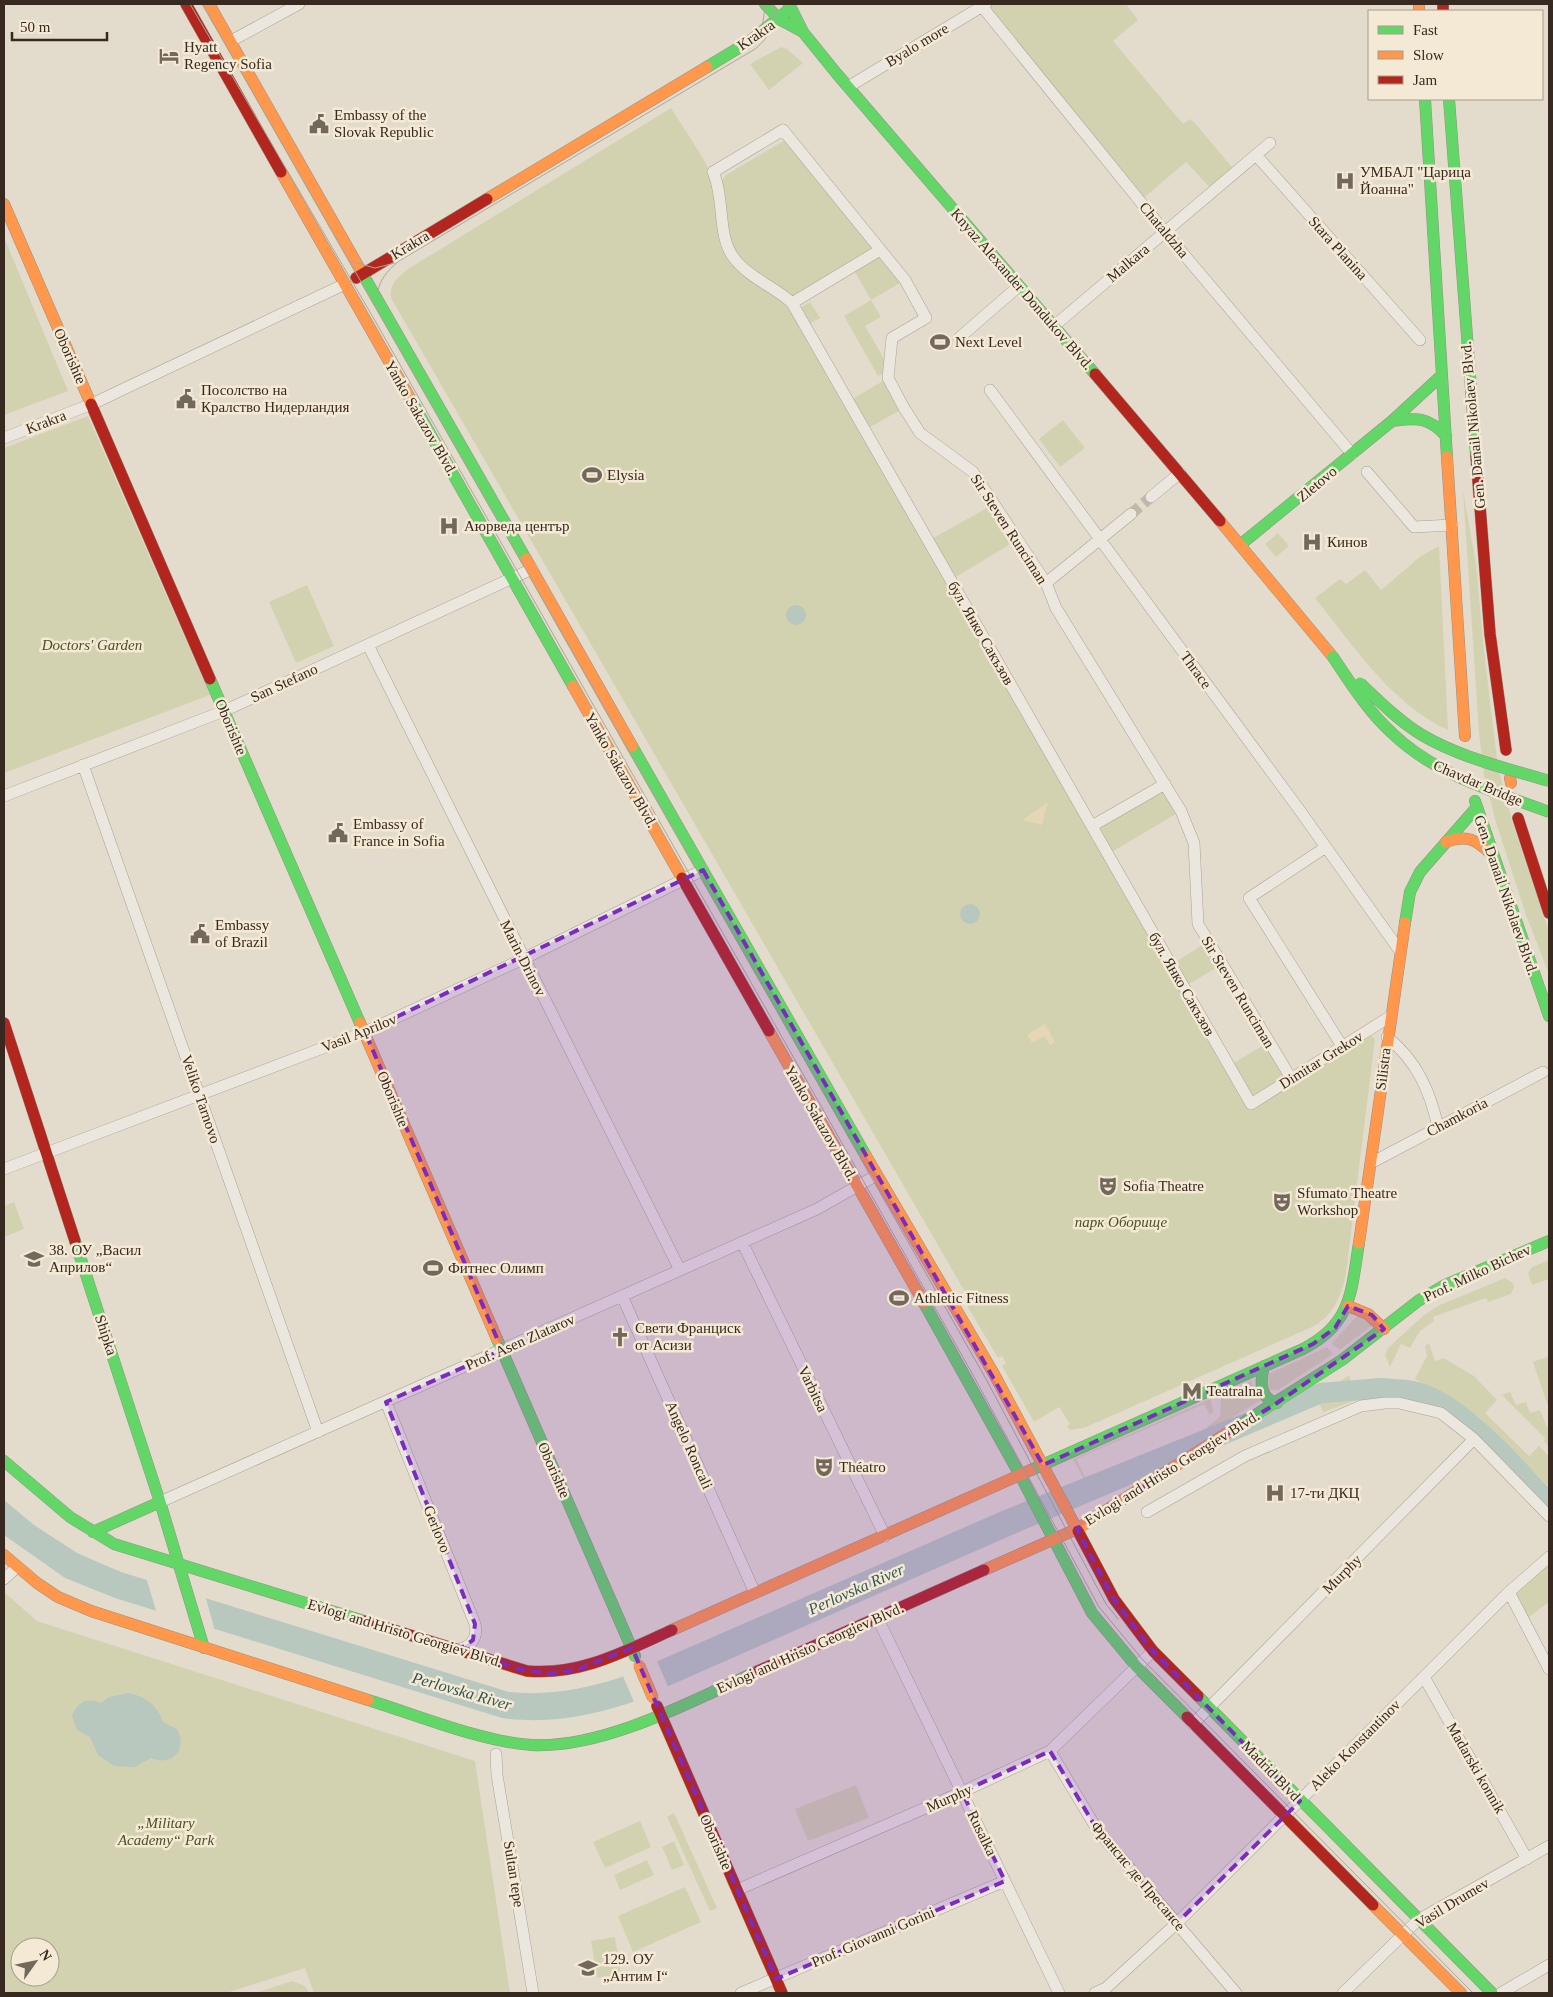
<svg xmlns="http://www.w3.org/2000/svg" width="1553" height="1997" font-family="'Times New Roman',serif">
	<style>
		.green { fill: #d3d2b0; fill-rule: evenodd }
		.sand { fill: #e5d6b5 }
		.water { fill: #b8c8be }
		.pier { fill: #e3dccd }
		.lines { fill: none; stroke-linecap: round; stroke-linejoin: round }
		.street-tunnel { stroke: #c1b8aa; stroke-width: 11; stroke-dasharray: 11 5.5; stroke-linecap: butt }
		.street-casing { stroke: #a8a196; stroke-width: 12 }
		.fast-casing { stroke: #989186; stroke-width: 12 }
		.slow-casing { stroke: #989186; stroke-width: 12 }
		.jam-casing { stroke: #989186; stroke-width: 12 }
		.street { stroke: #ece7de; stroke-width: 11 }
		.fast { stroke: #63d668; stroke-width: 11 }
		.slow { stroke: #ff974d; stroke-width: 11 }
		.jam { stroke: #b3261e; stroke-width: 11 }
		.tram { stroke: #aba69e; stroke-width: 1 }
		.fast-bridge-casing { stroke: #989186; stroke-width: 12; stroke-linecap: butt }
		.slow-bridge-casing { stroke: #989186; stroke-width: 12; stroke-linecap: butt }
		.fast-bridge { stroke: #63d668; stroke-width: 11 }
		.slow-bridge { stroke: #ff974d; stroke-width: 11 }
		.marked { fill: #7b2cbf; fill-opacity: 0.2; stroke: #7b2cbf; stroke-width: 4; stroke-dasharray: 10 6; stroke-linejoin: round }
		.labels { text-anchor: middle; dominant-baseline: central; stroke-width: 5; stroke-linejoin: round; paint-order: stroke }
		.street-label { font-size: 15px; fill: #37291f; stroke: #f4e9d4 }
		.poi-label { font-size: 15px; fill: #37291f; stroke: #f4e9d4; text-anchor: start }
		.park-label { font-size: 15px; font-style: italic; fill: #495226; stroke: #f4e9d4 }
		.water-label { font-size: 16px; font-style: italic; fill: #2f5652; stroke: #f4e9d4 }
	</style>
	<rect width="100%" height="100%" fill="#e3dccd"/>
	<path class="green" d="M986 4H1126L1138 20 1113 41 1183 124 1190 119 1195 123 1236 172 1213 191 1186 162 1140 201Z
		M781 47 787 49 803 63 769 90 750 64Z
		M671 108C684 129 708 162 715 184 721 207 712 234 725 255 742 282 776 289 793 315L1250 1111 1366 1036H1371L1375 1039 1346 1273C1341 1297 1334 1315 1312 1327L1084 1428 1070 1430 1067 1426 1070 1424 1059 1407 1034 1422 1002 1366 1006 1363 1002 1356 998 1358 965 1302 969 1299 391 298C389 283 398 277 408 269Z
		M790 137 905 280 871 300 881 317 865 326 890 369 878 376 844 316 871 300 852 267 792 303 733 257 719 185 726 175Z
		M4 237 68 391 4 415Z
		M810 302 820 318 809 324 800 308Z
		M888 378 904 408 865 430 849 401Z
		M88 416 210 695 4 773V448Z
		M1063 420 1085 448 1060 467 1039 439Z
		M1463 490 1476 564 1484 651 1498 768 1513 824 1549 931V974L1526 915 1495 819 1484 775 1479 733Z
		M994 504 1017 540 951 580 928 541Z
		M1278 533 1289 546 1276 557 1265 544Z
		M1439 546 1448 730C1391 704 1353 645 1315 598L1340 579 1346 584 1365 570 1381 590 1421 556Z
		M307 585 334 646 296 663 269 602Z
		M1165 784 1181 811 1108 854 1092 826Z
		M1207 942 1221 965 1184 987 1171 965Z
		M1269 1042 1289 1075 1252 1099 1232 1064Z
		M14 1202 24 1229 4 1237V1206Z
		M1549 1260V1279L1532 1285 1528 1273 1532 1267Z
		M1505 1278 1513 1283 1514 1287 1511 1294 1488 1302 1486 1298 1433 1317 1434 1321 1420 1331 1410 1348 1401 1344 1390 1367 1385 1355 1388 1348 1424 1315 1440 1305Z
		M1358 1315 1373 1325 1339 1350 1332 1343Z
		M1429 1343 1435 1361 1444 1358 1474 1376 1497 1400 1485 1413 1529 1456 1539 1446 1549 1456V1487L1480 1418 1415 1379 1427 1356 1425 1346Z
		M1327 1347 1333 1354 1278 1390H1268L1269 1374Z
		M1549 1356V1409L1533 1362Z
		M1349 1375 1357 1400 1323 1412 1317 1398Z
		M1251 1381 1261 1400 1210 1431 1207 1427 1220 1417 1221 1396Z
		M1510 1392 1516 1405 1526 1402 1530 1413 1540 1410 1547 1427H1549V1447L1544 1441 1545 1438 1502 1395Z
		M1211 1399 1213 1412 1210 1415 1204 1404 1076 1459 1095 1497H1094L1073 1459Z
		M1549 1557V1602L1524 1621 1510 1592Z
		M4 1592 37 1621 475 1761 510 1993H314L305 1968 226 1993H4ZM20 1947H50V1977H20Z
		M856 1785 869 1818 808 1841 795 1809Z
		M674 1813 717 1908 710 1911 667 1817Z
		M640 1821 651 1847 605 1868 593 1842Z
		M674 1841 684 1865 672 1870 662 1847Z
		M647 1860 654 1875 620 1890 614 1875Z
		M685 1887 701 1922 633 1952 618 1916Z
		M615 1937 621 1974 597 1978 591 1941Z
		M292 1981 305 1986 309 1993H256Z"/>
	<path class="sand" d="M1048 802 1042 825 1022 820Z
		M1045 1024 1055 1042 1050 1045 1044 1036 1032 1043 1027 1035Z"/>
	<path class="water" d="M786 615a10 10 0 1 1 20 0a10 10 0 1 1-20 0Z
		M960 914a10 10 0 1 1 20 0a10 10 0 1 1-20 0Z
		M1380 1378C1391 1379 1403 1379 1414 1381 1462 1390 1517 1454 1549 1488V1515L1471 1435 1426 1406 1387 1398 1323 1403 1012 1535 630 1703C585 1717 549 1724 502 1718L115 1598 65 1578 4 1535V1500L34 1525 77 1553 121 1572 509 1692C548 1696 583 1689 619 1678L1002 1511 1319 1383Z
		M128 1693C146 1696 157 1705 163 1722L177 1729C188 1749 173 1767 151 1758L134 1767 114 1766 98 1755 90 1737 77 1730 72 1716C77 1702 87 1697 101 1703L109 1697Z"/>
	<path class="pier" d="M146 1577 205 1595 215 1631 157 1614Z
		M656 1659 669 1689 635 1704 622 1674Z"/>
	<g class="lines">
		<path class="street-tunnel" d="M1131 514 1151 497"/>
		<defs>
			<path id="street" d="M980 4 1165 232 1352 454
				M231 41 299 4
				M848 87 986 4
				M1256 155 1420 340
				M792 303 880 250
				M1054 326 1270 143
				M959 338 1019 286
				M990 390 1298 808 1400 951
				M4 438 92 404 345 284
				M1367 472 1414 527 1452 525
				M1151 497 1180 473
				M1046 583 1131 514
				M368 645 680 1270
				M83 765 318 1432
				M4 796 224 711 532 569
				M1092 826 1165 784
				M1326 847 1249 898 1342 1046
				M1387 1037C1417 1061 1430 1091 1438 1127
				M1291 1078 1198 924 1194 843 1181 811 1056 608 1046 583 973 472 920 433 904 408 888 378 892 338 926 318 905 280 783 130 713 172C725 198 717 237 734 258 749 278 775 287 792 303L1251 1104 1391 1016
				M1371 1163 1543 1072
				M4 1169 365 1032 523 959 703 870
				M742 1242 885 1536
				M622 1296 755 1593
				M386 1402 475 1624C478 1637 472 1646 460 1649
				M160 1502 817 1209 877 1175
				M1147 1512 1245 1456 1361 1406 1385 1403H1399L1441 1413 1474 1439 1549 1516
				M4 1579 17 1567
				M1509 1592 1549 1669
				M878 1619 1059 1993
				M1424 1677 1527 1859
				M1193 1724 1474 1439
				M1050 1751 1098 1831 1236 1993
				M496 1754 497 1775 533 1993
				M737 1890 962 1792 1050 1751 1153 1651
				M741 1993 1005 1881
				M1095 1993 1106 1988 1177 1923 1509 1592 1549 1557
				M1343 1993 1418 1920 1549 1846
				M1501 1993 1549 1965"/>
			<path id="fast" d="M765 4 779 19 803 32
				M789 4 803 32 837 74 1095 374
				M707 67 750 41 787 11
				M1425 99 1447 457
				M1449 99 1476 455
				M361 271 526 559
				M411 400 573 686
				M1392 421C1417 418 1428 416 1446 436
				M1240 545 1392 421 1442 375
				M210 679 360 1023
				M632 746 866 1156
				M1475 801 1549 1016
				M1405 923 1410 892 1420 872 1476 808
				M75 1241 160 1502 204 1648
				M924 1303 1020 1475 1092 1613 1136 1666 1187 1717
				M497 1339 635 1656
				M1264 1366C1260 1382 1259 1398 1277 1403
				M1238 1426 1342 1360 1418 1301 1445 1285 1549 1241
				M4 1461 70 1517 114 1544 364 1621
				M1031 1470 1303 1349C1352 1324 1351 1292 1359 1243
				M93 1532 160 1502
				M1198 1696 1492 1993
				M368 1700C417 1715 482 1742 532 1745 604 1749 694 1700 758 1671"/>
			<path id="slow" d="M209 4 361 271
				M1419 4V11
				M281 172 411 400
				M487 199 707 67
				M4 204 91 404
				M1447 457 1465 736
				M1220 521 1333 657
				M526 559 632 746
				M573 686 682 878
				M1510 778 1511 783
				M1446 842C1467 834 1477 840 1492 855
				M360 1023 497 1339
				M769 1031 924 1303
				M866 1156 994 1374 1078 1531
				M1359 1243 1405 923
				M1348 1306 1368 1314 1384 1329
				M4 1555 37 1583 58 1597 91 1611 368 1700
				M984 1570 1077 1529 1238 1426
				M672 1630 1031 1470
				M1373 1905 1461 1993"/>
			<path id="jam" d="M186 4 281 172
				M1443 4V11
				M356 278 487 199
				M1095 374 1220 521
				M91 404 210 679
				M1476 455 1490 634 1506 750
				M1518 818 1549 913
				M682 878 769 1031
				M4 1023 75 1241
				M1078 1531 1114 1599 1153 1651 1198 1696
				M364 1621 527 1671C580 1676 625 1651 672 1630
				M758 1671 984 1570
				M657 1706 782 1993
				M1187 1717 1373 1905"/>
		</defs>
		<use href="#street" class="street-casing"/>
		<use href="#fast" class="fast-casing"/>
		<use href="#slow" class="slow-casing"/>
		<use href="#jam" class="jam-casing"/>
		<use href="#street" class="street"/>
		<use href="#fast" class="fast"/>
		<use href="#slow" class="slow"/>
		<use href="#jam" class="jam"/>
		<path class="tram" d="M190 4 374 319 795 1060 973 1375 1099 1607 1143 1660 1473 1993
			M202 4 545 603 986 1379 1106 1604 1118 1619
			M741 51C758 40 766 24 764 4
			M350 261 375 268 395 263
			M378 307C375 286 383 274 399 261L755 49C769 38 777 22 774 4"/>
		<defs>
			<path id="fast-bridge" d="M1333 657C1351 684 1368 711 1392 733 1434 774 1495 792 1549 812
				M1360 683C1379 701 1399 721 1422 735 1461 758 1506 768 1549 781"/>
			<path id="slow-bridge" d="M639 1665 653 1698"/>
		</defs>
		<use href="#fast-bridge" class="fast-bridge-casing"/>
		<use href="#slow-bridge" class="slow-bridge-casing"/>
		<use href="#fast-bridge" class="fast-bridge"/>
		<use href="#slow-bridge" class="slow-bridge"/>
	</g>
	<path class="marked" d="M703 870 1043 1465 1313 1344 1335 1328 1348 1306 1372 1315 1384 1329 1277 1403 1077 1529 1114 1599 1153 1651 1300 1801 1177 1923 1098 1831 1050 1751 962 1792 1005 1881 776 1979 632 1648 577 1670 548 1674 518 1669 460 1649 473 1640 475 1624 386 1402 502 1350 365 1032Z"/>
	<defs>
		<symbol id="hotel-bare" viewBox="-9 -9 18 18"><path d="M-6-4.5h1.5V1H6V5H4.5V3h-9V5H-6ZM-4 0a1.8 1.8 0 1 1 3.6 0ZM.5 0V-2.5h3Q6-2.5 6 0Z" fill="#73685c" stroke="#f4e9d4" stroke-width="2.5" paint-order="stroke"/></symbol>
		<symbol id="civic-bare" viewBox="-9 -9 18 18"><path d="M-.6-6.5H3V-4.5H.6V-3L4-1V1h2V6H-6V1h2V-1L-.6-3ZM-1.2 2.5V6h2.4V2.5Z" fill="#73685c" stroke="#f4e9d4" stroke-width="2.5" paint-order="stroke"/></symbol>
		<symbol id="hospital-bare" viewBox="-9 -9 18 18"><path d="M-5-5h3v3.5h4V-5h3V5h-3V1.5h-4V5h-3Z" fill="#73685c" stroke="#f4e9d4" stroke-width="2.5" paint-order="stroke"/></symbol>
		<symbol id="stadium-bare" viewBox="-9 -9 18 18"><path d="M0-5a6.5 5 0 1 0 0 10a6.5 5 0 1 0 0-10ZM-3.5-1.8h7v3.6h-7Z" fill="#73685c" stroke="#f4e9d4" stroke-width="2.5" paint-order="stroke"/></symbol>
		<symbol id="theatre-bare" viewBox="-9 -9 18 18"><path d="M-5-5.5Q0-4 5-5.5V0Q5 5 0 6Q-5 5-5 0ZM-3.3-2.5H-1v1.5H-3.3ZM1-2.5H3.3v1.5H1ZM-2.8 1Q0 5.5 2.8 1Z" fill="#73685c" stroke="#f4e9d4" stroke-width="2.5" paint-order="stroke"/></symbol>
		<symbol id="school-bare" viewBox="-9 -9 18 18"><path d="M0-5L7-2L0 1L-7-2ZM-4 1L0 2.5L4 1V4Q0 6-4 4Z" fill="#73685c" stroke="#f4e9d4" stroke-width="2.5" paint-order="stroke"/></symbol>
		<symbol id="church-bare" viewBox="-9 -9 18 18"><path d="M-1.2-6h2.4v3.5h3.3v2.4h-3.3V6h-2.4V-.1h-3.3v-2.4h3.3Z" fill="#73685c" stroke="#f4e9d4" stroke-width="2.5" paint-order="stroke"/></symbol>
		<symbol id="metro-bare" viewBox="-9 -9 18 18"><path d="M-5.5 5V-5H-3L0 0L3-5H5.5V5H3V-.5L0 4L-3-.5V5Z" fill="#73685c" stroke="#f4e9d4" stroke-width="2.5" paint-order="stroke"/></symbol>
	</defs>
	<g fill-rule="evenodd">
		<use href="#hotel-bare" x="155" y="42" width="28" height="28"/>
		<use href="#civic-bare" x="305" y="110" width="28" height="28"/>
		<use href="#hospital-bare" x="1331" y="167" width="28" height="28"/>
		<use href="#stadium-bare" x="926" y="328" width="28" height="28"/>
		<use href="#civic-bare" x="172" y="385" width="28" height="28"/>
		<use href="#stadium-bare" x="578" y="461" width="28" height="28"/>
		<use href="#hospital-bare" x="435" y="512" width="28" height="28"/>
		<use href="#hospital-bare" x="1298" y="528" width="28" height="28"/>
		<use href="#civic-bare" x="324" y="819" width="28" height="28"/>
		<use href="#civic-bare" x="186" y="920" width="28" height="28"/>
		<use href="#theatre-bare" x="1094" y="1172" width="28" height="28"/>
		<use href="#theatre-bare" x="1268" y="1188" width="28" height="28"/>
		<use href="#school-bare" x="20" y="1245" width="28" height="28"/>
		<use href="#stadium-bare" x="419" y="1254" width="28" height="28"/>
		<use href="#stadium-bare" x="885" y="1284" width="28" height="28"/>
		<use href="#church-bare" x="606" y="1323" width="28" height="28"/>
		<use href="#metro-bare" x="1178" y="1377" width="28" height="28"/>
		<use href="#theatre-bare" x="810" y="1453" width="28" height="28"/>
		<use href="#hospital-bare" x="1261" y="1479" width="28" height="28"/>
		<use href="#school-bare" x="574" y="1954" width="28" height="28"/>
	</g>
	<g class="labels">
		<g class="street-label">
			<text transform="translate(756 35) rotate(-35)">Krakra</text>
			<text transform="translate(917 45) rotate(-31)">Byalo more</text>
			<text transform="translate(1164 230) rotate(50)">Chataldzha</text>
			<text transform="translate(410 245) rotate(-31)">Krakra</text>
			<text transform="translate(1338 248) rotate(48)">Stara Planina</text>
			<text transform="translate(1128 263) rotate(-40)">Malkara</text>
			<text transform="translate(1022 289) rotate(49)">Knyaz Alexander Dondukov Blvd.</text>
			<text transform="translate(70 356) rotate(66)">Oborishte</text>
			<text transform="translate(421 418) rotate(60)">Yanko Sakazov Blvd.</text>
			<text transform="translate(46 422) rotate(-21)">Krakra</text>
			<text transform="translate(1473 425) rotate(-95)">Gen. Danail Nikolaev Blvd.</text>
			<text transform="translate(1317 484) rotate(-40)">Zletovo</text>
			<text transform="translate(1009 529) rotate(57)">Sir Steven Runciman</text>
			<text transform="translate(981 633) rotate(60)">бул. Янко Сакъзов</text>
			<text transform="translate(1196 670) rotate(54)">Thrace</text>
			<text transform="translate(284 683) rotate(-25)">San Stefano</text>
			<text transform="translate(231 727) rotate(67)">Oborishte</text>
			<text transform="translate(621 770) rotate(60)">Yanko Sakazov Blvd.</text>
			<text transform="translate(1478 783) rotate(23)">Chavdar Bridge</text>
			<text transform="translate(1506 895) rotate(71)">Gen. Danail Nikolaev Blvd.</text>
			<text transform="translate(523 958) rotate(63)">Marin Drinov</text>
			<text transform="translate(1182 984) rotate(60)">бул. Янко Сакъзов</text>
			<text transform="translate(1238 992) rotate(59)">Sir Steven Runciman</text>
			<text transform="translate(359 1033) rotate(-22)">Vasil Aprilov</text>
			<text transform="translate(1321 1060) rotate(-32)">Dimitar Grekov</text>
			<text transform="translate(1383 1069) rotate(-83)">Silistra</text>
			<text transform="translate(201 1099) rotate(71)">Veliko Tarnovo</text>
			<text transform="translate(393 1099) rotate(67)">Oborishte</text>
			<text transform="translate(1457 1117) rotate(-28)">Chamkoria</text>
			<text transform="translate(821 1123) rotate(60)">Yanko Sakazov Blvd.</text>
			<text transform="translate(1477 1273) rotate(-25)">Prof. Milko Bichev</text>
			<text transform="translate(106 1335) rotate(72)">Shipka</text>
			<text transform="translate(520 1342) rotate(-24)">Prof. Asen Zlatarov</text>
			<text transform="translate(813 1389) rotate(64)">Varbitsa</text>
			<text transform="translate(689 1445) rotate(66)">Angelo Roncali</text>
			<text transform="translate(1172 1468) rotate(-32)">Evlogi and Hristo Georgiev Blvd.</text>
			<text transform="translate(554 1470) rotate(66)">Oborishte</text>
			<text transform="translate(437 1529) rotate(68)">Gerlovo</text>
			<text transform="translate(1342 1574) rotate(-45)">Murphy</text>
			<text transform="translate(405 1633) rotate(17)">Evlogi and Hristo Georgiev Blvd.</text>
			<text transform="translate(810 1648) rotate(-24)">Evlogi and Hristo Georgiev Blvd.</text>
			<text transform="translate(1355 1745) rotate(-45)">Aleko Konstantinov</text>
			<text transform="translate(1476 1768) rotate(60)">Madarski konnik</text>
			<text transform="translate(1271 1771) rotate(46)">Madrid Blvd</text>
			<text transform="translate(949 1798) rotate(-24)">Murphy</text>
			<text transform="translate(982 1833) rotate(64)">Rusalka</text>
			<text transform="translate(716 1842) rotate(66)">Oborishte</text>
			<text transform="translate(514 1874) rotate(81)">Sultan tepe</text>
			<text transform="translate(1138 1876) rotate(50)">Франсис де Пресансе</text>
			<text transform="translate(1452 1903) rotate(-31)">Vasil Drumev</text>
			<text transform="translate(873 1937) rotate(-23)">Prof. Giovanni Gorini</text>
		</g>
		<g class="poi-label">
			<text x="184" y="47">Hyatt<tspan x="184" dy="17">Regency Sofia</tspan></text>
			<text x="334" y="115">Embassy of the<tspan x="334" dy="17">Slovak Republic</tspan></text>
			<text x="1360" y="172">УМБАЛ "Царица<tspan x="1360" dy="17">Йоанна"</tspan></text>
			<text x="955" y="342">Next Level</text>
			<text x="201" y="390">Посолство на<tspan x="201" dy="17">Кралство Нидерландия</tspan></text>
			<text x="607" y="475">Elysia</text>
			<text x="464" y="526">Аюрведа център</text>
			<text x="1327" y="542">Кинов</text>
			<text x="353" y="824">Embassy of<tspan x="353" dy="17">France in Sofia</tspan></text>
			<text x="215" y="925">Embassy<tspan x="215" dy="17">of Brazil</tspan></text>
			<text x="1123" y="1186">Sofia Theatre</text>
			<text x="1297" y="1193">Sfumato Theatre<tspan x="1297" dy="17">Workshop</tspan></text>
			<text x="49" y="1250">38. ОУ „Васил<tspan x="49" dy="17">Априлов“</tspan></text>
			<text x="448" y="1268">Фитнес Олимп</text>
			<text x="914" y="1298">Athletic Fitness</text>
			<text x="635" y="1328">Свети Франциск<tspan x="635" dy="17">от Асизи</tspan></text>
			<text x="1207" y="1391">Teatralna</text>
			<text x="839" y="1467">Théatro</text>
			<text x="1290" y="1493">17-ти ДКЦ</text>
			<text x="603" y="1959">129. ОУ<tspan x="603" dy="17">„Антим I“</tspan></text>
		</g>
		<g class="park-label">
			<text x="92" y="645">Doctors' Garden</text>
			<text x="1121" y="1222">парк Оборище</text>
			<text x="166" y="1823">„Military<tspan x="166" dy="17">Academy“ Park</tspan></text>
		</g>
		<g class="water-label">
			<text transform="translate(856 1589) rotate(-24)">Perlovska River</text>
			<text transform="translate(462 1691) rotate(16)">Perlovska River</text>
		</g>
	</g>
	<rect width="1553" height="1997" fill="none" stroke="#37291f" stroke-width="10"/>
	<rect x="1368" y="10" width="175" height="90" fill="#f4e9d4" stroke="#a89c8c"/>
	<rect x="1378" y="26" width="25" height="8" fill="#63d668" stroke="#a89c8c"/>
	<text x="1413" y="35" font-size="15" fill="#37291f">Fast</text>
	<rect x="1378" y="51" width="25" height="8" fill="#ff974d" stroke="#a89c8c"/>
	<text x="1413" y="60" font-size="15" fill="#37291f">Slow</text>
	<rect x="1378" y="76" width="25" height="8" fill="#b3261e" stroke="#a89c8c"/>
	<text x="1413" y="85" font-size="15" fill="#37291f">Jam</text>
	<g transform="translate(35 1962) rotate(57)"><circle r="24" fill="#f4e9d4" stroke="#a89c8c"/>
	<path d="M0-4L9 19L0 12L-9 19Z" fill="#73685c"/>
	<text y="-8" font-size="14" font-weight="bold" text-anchor="middle" fill="#37291f">N</text>
	</g>
	<path d="M12 32v8h95v-8" fill="none" stroke="#37291f" stroke-width="2.5"/>
	<text x="20" y="32" font-size="15" fill="#37291f" stroke="#f4e9d4" stroke-width="4" paint-order="stroke">50 m</text>
</svg>
